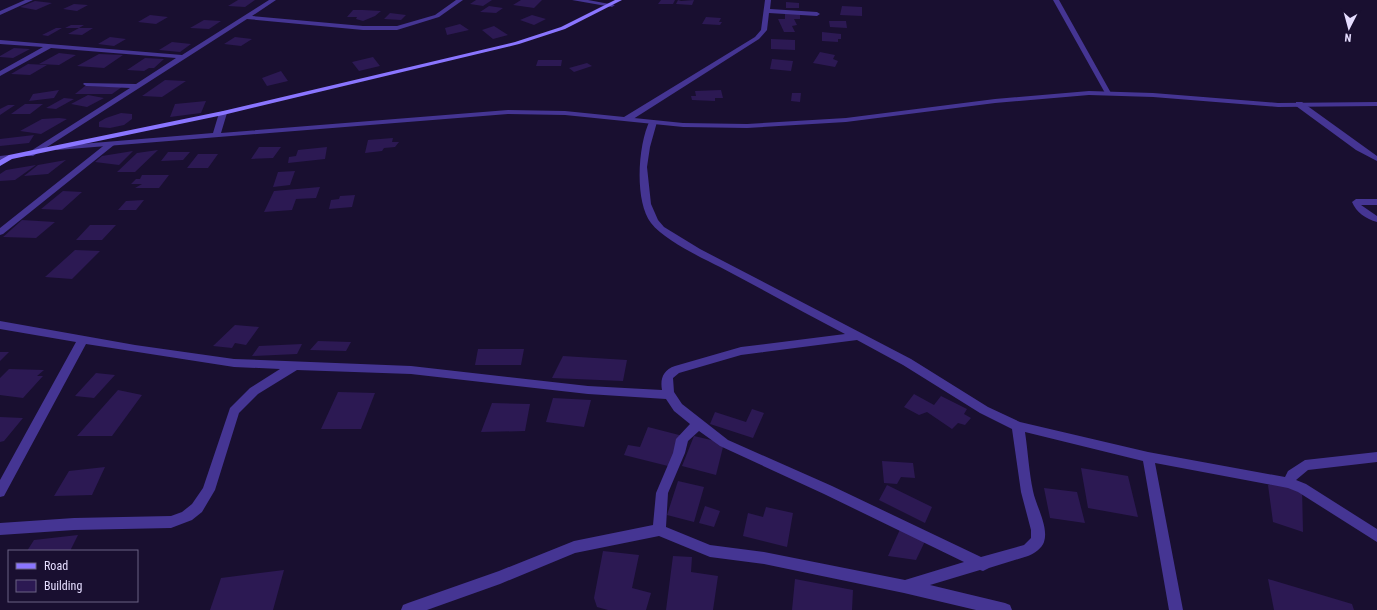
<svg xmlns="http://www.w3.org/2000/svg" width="1377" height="610" font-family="'Roboto Condensed',sans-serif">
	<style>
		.building { fill: #2c1953 }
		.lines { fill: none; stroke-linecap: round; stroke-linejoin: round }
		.minor { fill: #453593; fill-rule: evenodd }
		.tertiary { fill: #453593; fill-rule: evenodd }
		.secondary { fill: #8a75ff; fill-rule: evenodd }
	</style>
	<rect width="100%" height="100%" fill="#190f30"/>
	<path class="building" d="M238 0H255L245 7 228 6Z
		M476 0H492L483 6 470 4Z
		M521 0H542L534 8 513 5Z
		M661 0H675L673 4H658Z
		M678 0 681 1 694 0 692 5 676 4Z
		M35 1 52 3 36 10 20 7Z
		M786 2 799 3V8H786Z
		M74 4 88 5 77 11 63 9Z
		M489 6 503 8 496 13 480 12Z
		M842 6 862 7V16L840 15Z
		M353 10H363L381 11 375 16 363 21 356 19 357 17H347Z
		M390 13 406 15 401 20 384 19Z
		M785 13H800V19H794L797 25 792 26 795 32H784L778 19H785Z
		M150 15 168 17 156 24 138 22Z
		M532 15 546 19 534 25 520 20Z
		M706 17 721 18 719 22H722L720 25 702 24Z
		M204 20 221 21 209 29 190 28Z
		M829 21H846L847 28 830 27Z
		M460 24 469 30 447 35 445 28Z
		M71 25H84L79 28H65Z
		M494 26 508 35 493 39 482 30Z
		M56 28H62L48 36 42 35Z
		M79 28H93L82 35 68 34Z
		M822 32 841 34V39H838V42L822 41Z
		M110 37 126 39 114 46 98 44Z
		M235 37 252 39 241 46 224 44Z
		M771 39 795 40V50L771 49Z
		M172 42 191 44 180 52 159 50Z
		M14 48 30 49 13 58 0 57V56Z
		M820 52 835 55 833 59 838 61 835 67 813 63Z
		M59 53 76 55 59 65 39 64Z
		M99 54 123 55 104 68 77 66Z
		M373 57 380 66 359 71 352 62Z
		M145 58 164 59 154 68H149L144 71 127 70Z
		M772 59 793 61 791 71 770 69Z
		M538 60H562L561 66H536Z
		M587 63 592 66 574 72 569 68Z
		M28 64 47 65 30 75 11 74Z
		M281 71 288 81 267 86 262 78Z
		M165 80 186 81 162 97 142 96Z
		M85 86 122 87 112 94H75Z
		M59 90 54 98 29 101 33 94Z
		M721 90 723 98H715V101L692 100 691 96H696L695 91Z
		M792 93H801L800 102 791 101Z
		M88 95 104 98 87 107 71 104Z
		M64 98 74 99 56 109 46 108Z
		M206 101 201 113 170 117 175 104Z
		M25 104H43L30 114H11Z
		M8 105H15L0 115V109Z
		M121 113 132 114V119L124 125 110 128 99 127V122L106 118Z
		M59 118 67 119 41 134 20 131 42 119Z
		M34 135 29 143 0 146V139Z
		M393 138 392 142H399L395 147 384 148 382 151 365 153 368 140Z
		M259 147H281L273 158 251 159Z
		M327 147 325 159 288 163 289 157 296 156 298 150Z
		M158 150 135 172H117L137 153Z
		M133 151 119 165 95 162 102 156Z
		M168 152H190L183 160 161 161Z
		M198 154H218L208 168H187Z
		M66 160 48 174 24 176 38 165Z
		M36 165 15 180 0 181V174L6 170Z
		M295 171 290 185 273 187 278 172Z
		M142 175H169L159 188H135L142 184H131L136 179H140Z
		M320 187 316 198 296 199 292 210 264 212 274 191Z
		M63 191 82 192 62 210 41 209Z
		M355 195 352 207 329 209 331 200 339 199 340 196Z
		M144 200 136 210H118L126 201Z
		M22 220 55 222 36 238 3 237Z
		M90 225H116L102 240H76Z
		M75 250 100 251 72 279 45 277Z
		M235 325 259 327 246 345 235 343 232 348 213 346Z
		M318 341 351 342 346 351 310 350Z
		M302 344 297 354 252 356 259 346Z
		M478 349H524L521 365H475Z
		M0 352H9L0 361Z
		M563 356 627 360 623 381 552 378Z
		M9 369 44 370 37 376H43L23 398 0 395V378Z
		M96 373 115 375 94 398 75 396Z
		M118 390 142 395 112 436H77Z
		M338 392 375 393 361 429H321Z
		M914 394 934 405 941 396 967 409 964 414 971 418 965 425 958 423 952 429 927 412 919 415 904 407Z
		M553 398 591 400 584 427 546 422Z
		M492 403 530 404 525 431 481 432Z
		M752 409 764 413 753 438 710 424 715 412 746 422Z
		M0 417 23 418 4 441 0 442Z
		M648 427 683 436 672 467 624 455 628 445 640 447Z
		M694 436 724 443 716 475 682 466Z
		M882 461 913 463 915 478 901 477 897 484 884 483Z
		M105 467 92 495 54 496 69 471Z
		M1081 468 1128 476 1138 517 1088 508Z
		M678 481 704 487 694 522 667 515Z
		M1282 482 1302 488 1303 532 1273 522 1268 485Z
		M887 485 932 507 925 523 879 500Z
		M1044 488 1077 492 1085 523 1050 518Z
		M705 506 720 511 714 527 699 523Z
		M766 507 793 513 787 547 743 536 748 513 763 517Z
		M902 525 927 537 916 560 888 556Z
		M78 535 70 551H27L34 540Z
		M603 551 639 555 632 588 651 593 646 610H608L597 607 594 598Z
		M673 556 692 557 691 572 718 576 713 610H666Z
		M284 570 273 610H210L221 578Z
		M795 579 853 590 852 610H792Z
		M1268 579 1352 604 1354 610H1274Z"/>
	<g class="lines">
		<path class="minor" d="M25 0H33L0 15V11Z
			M269 0H276L252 16 363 26H397L435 15 456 0H463L439 17 397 30H363L247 19 33 156H27L26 154 130 88 86 86 83 84 84 83 136 84 176 58 51 48 0 76V71L43 47 0 44V40L182 55Z
			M572 0H588L615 5 612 7Z
			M765 0H771L770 9 817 12 820 14 817 16 769 13 767 30 759 39 630 121H624V117L755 37 761 30Z
			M1053 0H1059L1111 93 1110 94 1105 93Z
			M1296 102H1302L1377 156V161L1356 150 1296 106Z
			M650 120H653L657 122 650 147 647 167 651 204 658 220 664 227 700 249 911 359 988 407 1020 422 1148 452 1285 477 1288 471 1305 460 1377 452V462L1308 470 1296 480 1306 484 1377 529V542L1298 492 1288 488 1155 463 1183 610H1169L1143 461 1025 432C1028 452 1029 472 1033 491 1036 506 1049 527 1044 542 1042 548 1034 554 1028 556L989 568 983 571 980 570 930 585 1005 603 1010 605 1012 610H976L904 593 764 564 710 557 659 536 575 553 500 584 427 610H401L403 605 408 603 499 571 574 541 653 525 656 493 673 453 676 439 690 424 674 411 666 399 588 394 411 374 297 370 258 394 239 413 215 490 202 512 192 520 171 528 74 530 0 535V523L74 518 171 516 182 512 192 504 203 488 230 408 250 388 280 369 234 367 86 344 4 496 0 497V480L76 342 0 329V321L135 345 234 359 411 366 588 386 662 390C660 379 663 370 675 366L741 347 845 334C803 312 762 289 720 267 700 257 664 240 651 223 634 201 638 144 650 120ZM857 340 903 365 980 413 1012 429 1021 492 1031 530V538L1024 545 981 557 832 486 728 440 682 404 674 392 673 378 679 373 741 355ZM699 431 720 446 824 494 964 562 905 580 764 552 710 545 666 527 668 493 685 453 688 441Z
			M107 143H113L114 145 3 234 0 235V228Z
			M1356 199H1377V205H1361L1377 216V222C1366 219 1356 212 1352 202Z"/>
		<path class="tertiary" d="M1089 91 1153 93 1278 103 1377 102V106L1278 107 1153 97 1089 95 995 103 846 122 747 128 683 127 565 115 508 114 57 150 53 148 57 146 213 133 219 113 223 111 227 113 221 133 508 110 565 111 683 123 747 124 846 118 995 99Z
			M9 155 13 157 12 159 0 160V156Z"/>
		<path class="secondary" d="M615 0H622L565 29 519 44 223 115 12 159 0 166V160L9 155 223 111 515 42 561 27Z"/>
	</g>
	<rect x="8" y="550" width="130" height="52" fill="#190f30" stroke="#6b6283"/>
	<rect x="16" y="563" width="20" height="6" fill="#8a75ff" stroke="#6b6283"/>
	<text x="44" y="570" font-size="12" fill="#e6deff">Road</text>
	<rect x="16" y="580" width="20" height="12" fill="#2c1953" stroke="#6b6283"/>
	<text x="44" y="590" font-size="12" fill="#e6deff">Building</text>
	<g transform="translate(1349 28) rotate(186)" stroke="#190f30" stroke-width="3" paint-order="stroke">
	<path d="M0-3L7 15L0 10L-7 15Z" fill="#e6deff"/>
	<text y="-6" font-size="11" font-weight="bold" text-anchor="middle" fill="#e6deff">N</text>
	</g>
</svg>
